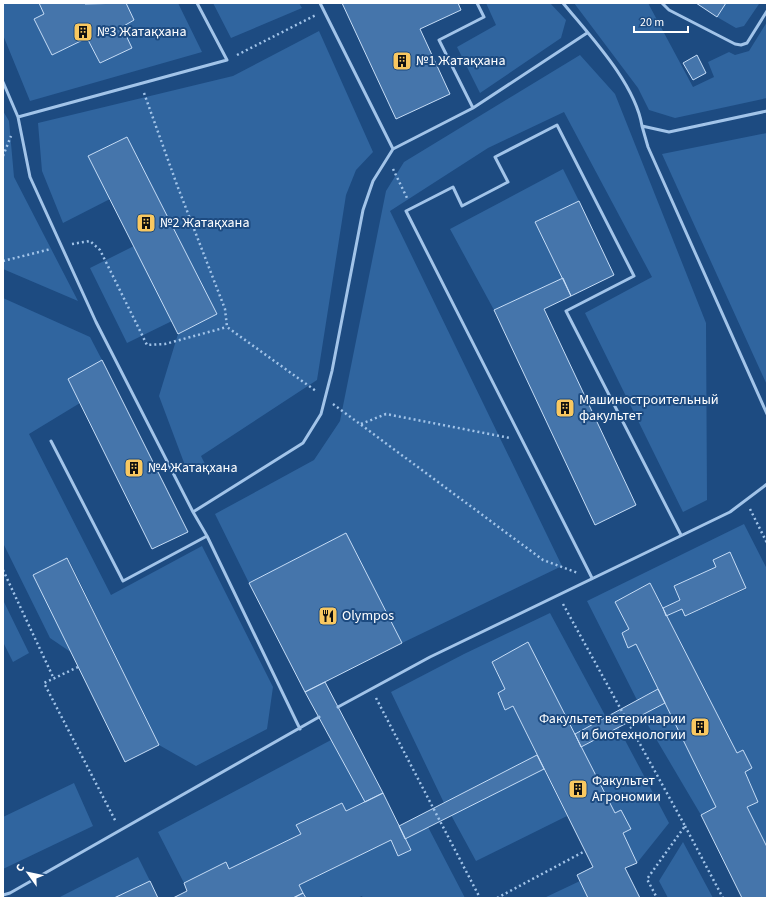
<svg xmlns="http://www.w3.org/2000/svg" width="770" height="901" font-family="'Source Sans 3',sans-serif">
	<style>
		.green { fill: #30659f }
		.building { fill: #4575ab; stroke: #c6ddf7 }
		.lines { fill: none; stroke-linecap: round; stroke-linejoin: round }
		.path { stroke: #a2c4e9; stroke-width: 2.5; stroke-dasharray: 2 3; stroke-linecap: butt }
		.lane { stroke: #a2c4e9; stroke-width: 3 }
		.labels { text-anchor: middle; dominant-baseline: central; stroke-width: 4; stroke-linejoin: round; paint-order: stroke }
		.poi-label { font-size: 14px; fill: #fff; stroke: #1d4b81; text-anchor: start }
	</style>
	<rect width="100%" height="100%" fill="#1d4b81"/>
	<path class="green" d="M3 3H39L44 14 34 19 52 55 87 38 100 63 132 48 122 27 134 20 126 3H178L202 52 30 101 3 35Z
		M213 3H299L302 8 231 38Z
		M486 3H550L566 20 561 38 480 93 457 47 496 25Z
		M574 3H648L693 87 714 77 708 62 729 52 735 55 749 51 767 22V98L675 118 649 110 638 88Z
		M726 3H756L759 4 744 26 736 28 717 17Z
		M319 31 373 152 356 170 346 195 317 380 201 456 210 474 186 468 159 396 178 334 217 314 127 137 88 156 110 199 63 223 42 171 38 123 233 76Z
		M580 55 615 94 706 323 707 500 683 512 585 313 652 277 564 112 488 148 390 211 562 566 402 643 346 533 249 583 215 514 314 460 340 421 386 191 404 162Z
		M3 111 9 121 14 177 78 301 3 269Z
		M767 133V385L662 154Z
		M563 169 579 201 535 222 563 278 494 310 450 229Z
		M134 246 172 321 127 343 90 268Z
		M3 298 90 337 102 360 68 379 80 403 29 434 111 595 202 546 273 687 267 729 196 766 159 745 68 558 33 575 72 653 50 638 3 543Z
		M744 524 767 569V847L747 807 758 802 745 772 752 768 743 750 737 753 666 616 682 609 686 616 746 589 730 553 716 567 674 586 680 600 663 608 650 583 615 602 629 629 622 633 628 647 636 644 658 689 637 700 587 601Z
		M3 600 29 653 13 662 3 642Z
		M550 613 606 717 575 734 528 643 492 663 505 689 498 694 505 709 513 706 537 755 444 803 391 692 464 654Z
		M665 703 716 807 701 815 642 715Z
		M618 727 669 823 637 863 623 833 630 829 621 810 615 813 581 747Z
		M331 740 365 802 346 811 342 803 296 825 301 834 229 869 226 862 184 883 158 832Z
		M544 769 567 816 476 861 451 815Z
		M74 783 93 826 3 869V817Z
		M428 827 465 898H363L362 896 357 898H306L299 885 391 840 398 856 405 839Z
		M683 842 713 898H668L659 881Z
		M138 857 150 881 114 898H58Z
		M580 881 588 898H544Z"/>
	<path class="building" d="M39 3H84L85 4 126 3 134 20 122 27 132 48 100 63 87 38 52 55 34 19 44 14Z
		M342 3H458L461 10 420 29 450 94 396 119Z
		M696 3H726L717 17Z
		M697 55 706 73 693 80 683 63Z
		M127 137 217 314 178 334 88 156Z
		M579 201 614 275 571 296 535 222Z
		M563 278 571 296 544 309 636 505 595 525 494 310Z
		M102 360 188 532 152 549 68 379Z
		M346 533 402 643 305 692 249 583Z
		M730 552 746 588 685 616 682 609 666 616 663 608 680 600 674 586 716 567 713 560Z
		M67 558 159 745 125 762 33 575Z
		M650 583 737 753 743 750 752 768 745 772 758 802 747 807 767 847V898H742L701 815 716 807 636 644 628 648 622 633 629 629 615 602Z
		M528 642 615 813 621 810 631 829 623 833 637 863 625 868 640 898H588L577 875 593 867 513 706 505 710 498 693 505 689 492 662Z
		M325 682 383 793 365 802 305 692Z
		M658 689 665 703 581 747 575 734Z
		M537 755 544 769 405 839 399 826Z
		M383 793 411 850 398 856 391 840 299 885 303 893 293 898H173L187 891 184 883 226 862 229 869 301 834 296 825 342 803 346 811Z
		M150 881 158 898H114Z
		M303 893 306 898H293Z"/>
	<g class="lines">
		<path class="path" d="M237 55 316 15
			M144 93 177 185 225 309 227 327 316 391
			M3 156 11 136
			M393 169 407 198
			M72 244 90 241 100 250 147 345 165 344 227 327
			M3 261 51 249
			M333 404 543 560 578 573
			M361 424 386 414 510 438
			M750 509 767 543
			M3 570 54 679
			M563 604 685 826 647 879 657 898
			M78 667 44 683 116 822
			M376 698 480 898
			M685 826 723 898
			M497 898 585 851"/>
		<path class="lane" d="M320 3 393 149 473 108 439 40 484 17 477 3
			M563 3C590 36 635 83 642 126
			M662 3 669 10 735 44 741 45 747 43 767 11
			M3 82 18 117 30 177 96 322 193 512 207 536 300 729
			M473 108 587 33
			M767 111 669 132 642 126 648 147 767 414
			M18 117 227 60 197 3
			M51 441 123 581 207 536
			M193 512 303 443 321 414 332 371 363 210 373 181 393 149
			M592 578 406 211 453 187 462 206 508 182 495 157 557 125 634 276 566 311 681 535
			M338 707 430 657 730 512 767 484
			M3 895 10 893 319 717"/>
	</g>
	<defs>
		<symbol id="building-square" viewBox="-11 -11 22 22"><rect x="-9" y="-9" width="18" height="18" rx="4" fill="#f9c860" stroke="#1d4b81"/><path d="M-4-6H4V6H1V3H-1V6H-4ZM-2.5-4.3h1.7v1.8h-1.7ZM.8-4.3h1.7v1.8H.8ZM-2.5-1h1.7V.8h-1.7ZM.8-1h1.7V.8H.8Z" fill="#111"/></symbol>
		<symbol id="restaurant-square" viewBox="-11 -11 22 22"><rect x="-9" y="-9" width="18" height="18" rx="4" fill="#f9c860" stroke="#1d4b81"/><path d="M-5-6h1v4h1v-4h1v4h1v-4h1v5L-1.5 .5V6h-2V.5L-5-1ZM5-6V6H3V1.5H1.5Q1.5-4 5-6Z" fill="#111"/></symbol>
	</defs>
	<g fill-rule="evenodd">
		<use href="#building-square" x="72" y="21" width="22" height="22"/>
		<use href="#building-square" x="391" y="50" width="22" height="22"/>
		<use href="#building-square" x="135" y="212" width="22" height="22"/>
		<use href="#building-square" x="554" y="397" width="22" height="22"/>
		<use href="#building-square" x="123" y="457" width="22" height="22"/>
		<use href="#restaurant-square" x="317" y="605" width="22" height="22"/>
		<use href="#building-square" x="689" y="716" width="22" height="22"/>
		<use href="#building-square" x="567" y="778" width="22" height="22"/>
	</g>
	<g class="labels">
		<g class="poi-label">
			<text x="97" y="32">№3 Жатақхана</text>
			<text x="416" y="61">№1 Жатақхана</text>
			<text x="160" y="223">№2 Жатақхана</text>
			<text x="579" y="400">Машиностроительный<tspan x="579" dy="16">факультет</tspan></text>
			<text x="148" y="468">№4 Жатақхана</text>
			<text x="342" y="616">Olympos</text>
			<text x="686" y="719" text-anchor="end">Факультет ветеринарии<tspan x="686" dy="16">и биотехнологии</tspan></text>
			<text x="592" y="781">Факультет<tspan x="592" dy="16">Агрономии</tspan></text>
		</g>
	</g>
	<rect width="770" height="901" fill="none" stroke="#ffffff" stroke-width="8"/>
	<g transform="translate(28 873) rotate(303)" stroke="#1d4b81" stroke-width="3" paint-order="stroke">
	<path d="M0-3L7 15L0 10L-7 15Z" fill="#ffffff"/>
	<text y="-6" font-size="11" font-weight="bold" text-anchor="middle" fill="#ffffff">С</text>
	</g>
	<path d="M634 26v6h54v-6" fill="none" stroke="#ffffff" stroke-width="2"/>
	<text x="640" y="26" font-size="12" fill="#ffffff" stroke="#1d4b81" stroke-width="3" paint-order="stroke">20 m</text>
</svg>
